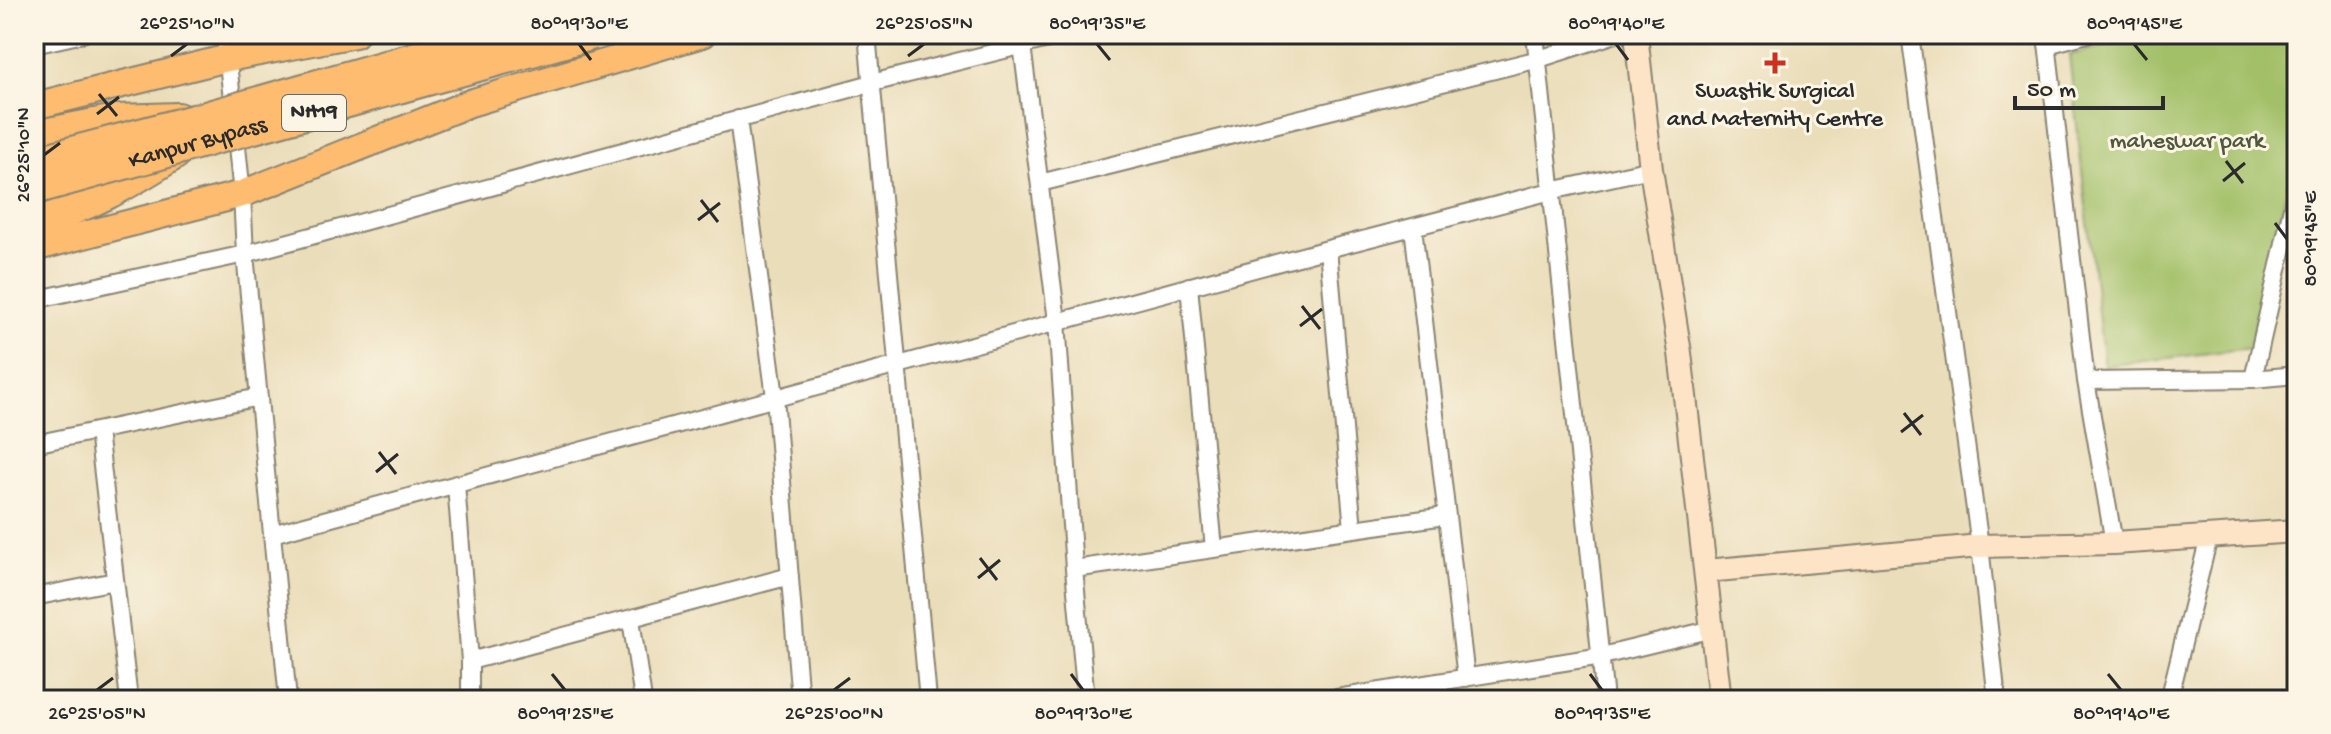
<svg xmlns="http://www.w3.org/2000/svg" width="2331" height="734" font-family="'Gochi Hand',sans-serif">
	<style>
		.green { fill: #a2c068; stroke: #66764a; stroke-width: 2 }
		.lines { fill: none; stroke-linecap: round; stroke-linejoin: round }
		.street-casing { stroke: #8a8472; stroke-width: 20 }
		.secondary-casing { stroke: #8a8472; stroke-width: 26 }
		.primary-casing { stroke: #8a8472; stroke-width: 30 }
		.highway-casing { stroke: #8a8472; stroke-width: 34 }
		.street { stroke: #fff; stroke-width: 16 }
		.secondary { stroke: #fee4c6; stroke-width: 22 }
		.primary { stroke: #fdbc70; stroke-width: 26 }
		.highway { stroke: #fdbc70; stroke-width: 30 }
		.highway-bridge-casing { stroke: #8a8472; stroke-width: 34; stroke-linecap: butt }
		.highway-bridge { stroke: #fdbc70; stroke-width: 30 }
		.ticks { fill: none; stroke: #2b2b2b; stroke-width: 3 }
		.poi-dot { fill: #c8321e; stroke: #fcf5e5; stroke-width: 3 }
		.labels { text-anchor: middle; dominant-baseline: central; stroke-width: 6; stroke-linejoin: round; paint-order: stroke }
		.shield { fill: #fcf5e5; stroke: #6a6863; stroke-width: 2 }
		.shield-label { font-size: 22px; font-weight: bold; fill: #2b2b2b }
		.poi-label { font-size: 24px; fill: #2b2b2b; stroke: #fcf5e5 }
		.park-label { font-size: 24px; fill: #4f583d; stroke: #fcf5e5 }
		.street-label { font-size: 24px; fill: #2b2b2b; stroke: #fcf5e5 }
		.neatline { fill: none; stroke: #2b2b2b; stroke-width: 3 }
		.ticks-label { font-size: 20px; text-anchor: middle; fill: #2b2b2b }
	</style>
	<rect width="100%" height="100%" fill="#fcf5e5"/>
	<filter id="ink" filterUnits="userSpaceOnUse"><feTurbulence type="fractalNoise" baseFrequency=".0125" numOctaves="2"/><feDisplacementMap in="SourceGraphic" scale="16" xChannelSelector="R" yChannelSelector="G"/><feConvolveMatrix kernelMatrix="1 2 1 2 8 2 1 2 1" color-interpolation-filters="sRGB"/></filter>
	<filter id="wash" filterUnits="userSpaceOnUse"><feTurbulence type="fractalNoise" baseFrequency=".006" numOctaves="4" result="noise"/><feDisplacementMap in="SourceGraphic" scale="32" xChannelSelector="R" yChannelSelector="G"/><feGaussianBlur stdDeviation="1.8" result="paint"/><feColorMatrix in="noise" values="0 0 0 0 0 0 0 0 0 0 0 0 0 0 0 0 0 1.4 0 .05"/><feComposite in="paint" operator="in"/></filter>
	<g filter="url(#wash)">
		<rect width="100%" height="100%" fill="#eaddb9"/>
		<path class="green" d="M2153 34H2297V143L2250 348 2104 366 2069 55Z"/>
	</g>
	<g filter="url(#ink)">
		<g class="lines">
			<defs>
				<path id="street" d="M225 34 242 194 245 254 288 700
					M867 34 928 700
					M1535 34 1605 700
					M1910 34 1980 546 1997 700
					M2046 34 2086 381 2114 543
					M34 45 83 34
					M1022 45 1057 321 1074 569 1086 700
					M2047 45 2087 34
					M738 119 775 397 800 700
					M1040 183 1539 59 1616 34
					M1413 227 1466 678
					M1328 249 1353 529
					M1189 286 1214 549
					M34 300 245 254 872 83 1068 34
					M2253 379 2297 375
					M2086 381 2253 379 2297 186
					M98 431 129 700
					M34 444 259 397
					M456 484 470 661V700
					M272 534 1328 249 1551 191 1651 169
					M1074 569 1445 516
					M34 597 115 581
					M631 619 643 700
					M470 661 790 576
					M1324 700 1602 656 1713 629
					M2169 700 2209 537"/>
				<path id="secondary" d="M1636 34 1651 169 1680 353 1720 700
					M1706 571 1980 546 2114 543 2297 531"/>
				<path id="primary" d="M34 106 228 58 355 34
					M34 248 242 194 470 103 702 34"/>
				<path id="highway" d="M34 136 115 120 178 118
					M34 223C90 206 126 185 175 154"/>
			</defs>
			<use href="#street" class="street-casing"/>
			<use href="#secondary" class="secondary-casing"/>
			<use href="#primary" class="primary-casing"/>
			<use href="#highway" class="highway-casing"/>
			<use href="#street" class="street"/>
			<use href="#secondary" class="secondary"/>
			<use href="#primary" class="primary"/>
			<use href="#highway" class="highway"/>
			<defs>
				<g id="highway-bridge">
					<path d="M34 162 209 116 497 34"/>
					<path id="s1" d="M34 189 593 34"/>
				</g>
			</defs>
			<use href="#highway-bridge" class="highway-bridge-casing"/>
			<use href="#highway-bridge" class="highway-bridge"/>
		</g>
	</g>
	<path class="ticks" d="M579 44 591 60M1097 44 1110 60M1616 44 1628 60M2134 44 2147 60M171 56 187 44M908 56 924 44M99 94 117 116M97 114 119 97M44 155 60 143M2226 161 2243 183M2223 181 2245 163M701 200 718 222M698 220 720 203M2275 223 2287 239M1302 306 1320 329M1300 326 1322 309M1904 413 1921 435M1901 432 1923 415M379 452 396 474M376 472 398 454M980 558 997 580M978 578 1000 560M552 674 565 690M1071 674 1083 690M1590 674 1602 690M2108 674 2121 690M97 690 113 678M834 690 850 678"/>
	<path class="poi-dot" d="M1771 51h8v8h8v8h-8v8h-8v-8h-8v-8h8z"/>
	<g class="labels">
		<rect class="shield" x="282" y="95" width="64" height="36" rx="6"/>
		<g class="shield-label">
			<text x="314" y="113">NH19</text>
		</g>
		<g class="poi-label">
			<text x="1775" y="92">Swastik Surgical<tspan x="1775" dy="28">and Maternity Centre</tspan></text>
		</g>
		<g class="park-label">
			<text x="2187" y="142">maheswar park</text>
		</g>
		<g class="street-label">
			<text stroke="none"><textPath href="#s1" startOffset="170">Kanpur Bypass</textPath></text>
		</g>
	</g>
	<rect width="2331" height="734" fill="none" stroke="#fcf5e5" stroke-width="88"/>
	<path d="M2015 96v12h148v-12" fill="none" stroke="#2b2b2b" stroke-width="4"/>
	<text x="2027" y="96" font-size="24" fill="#2b2b2b" stroke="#fcf5e5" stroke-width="6" paint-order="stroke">50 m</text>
	<rect x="44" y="44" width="2243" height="646" class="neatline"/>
	<g class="ticks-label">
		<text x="187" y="29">26°25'10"N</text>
		<text x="579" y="29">80°19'30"E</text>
		<text x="924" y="29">26°25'05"N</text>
		<text x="1097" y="29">80°19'35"E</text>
		<text x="1616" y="29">80°19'40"E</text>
		<text x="2134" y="29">80°19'45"E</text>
		<text transform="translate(22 155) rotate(-90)" y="7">26°25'10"N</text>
		<text transform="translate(2309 239) rotate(-90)" y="7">80°19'45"E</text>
		<text x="97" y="719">26°25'05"N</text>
		<text x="565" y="719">80°19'25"E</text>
		<text x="834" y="719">26°25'00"N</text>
		<text x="1083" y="719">80°19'30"E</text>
		<text x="1602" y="719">80°19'35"E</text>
		<text x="2121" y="719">80°19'40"E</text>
	</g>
</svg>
